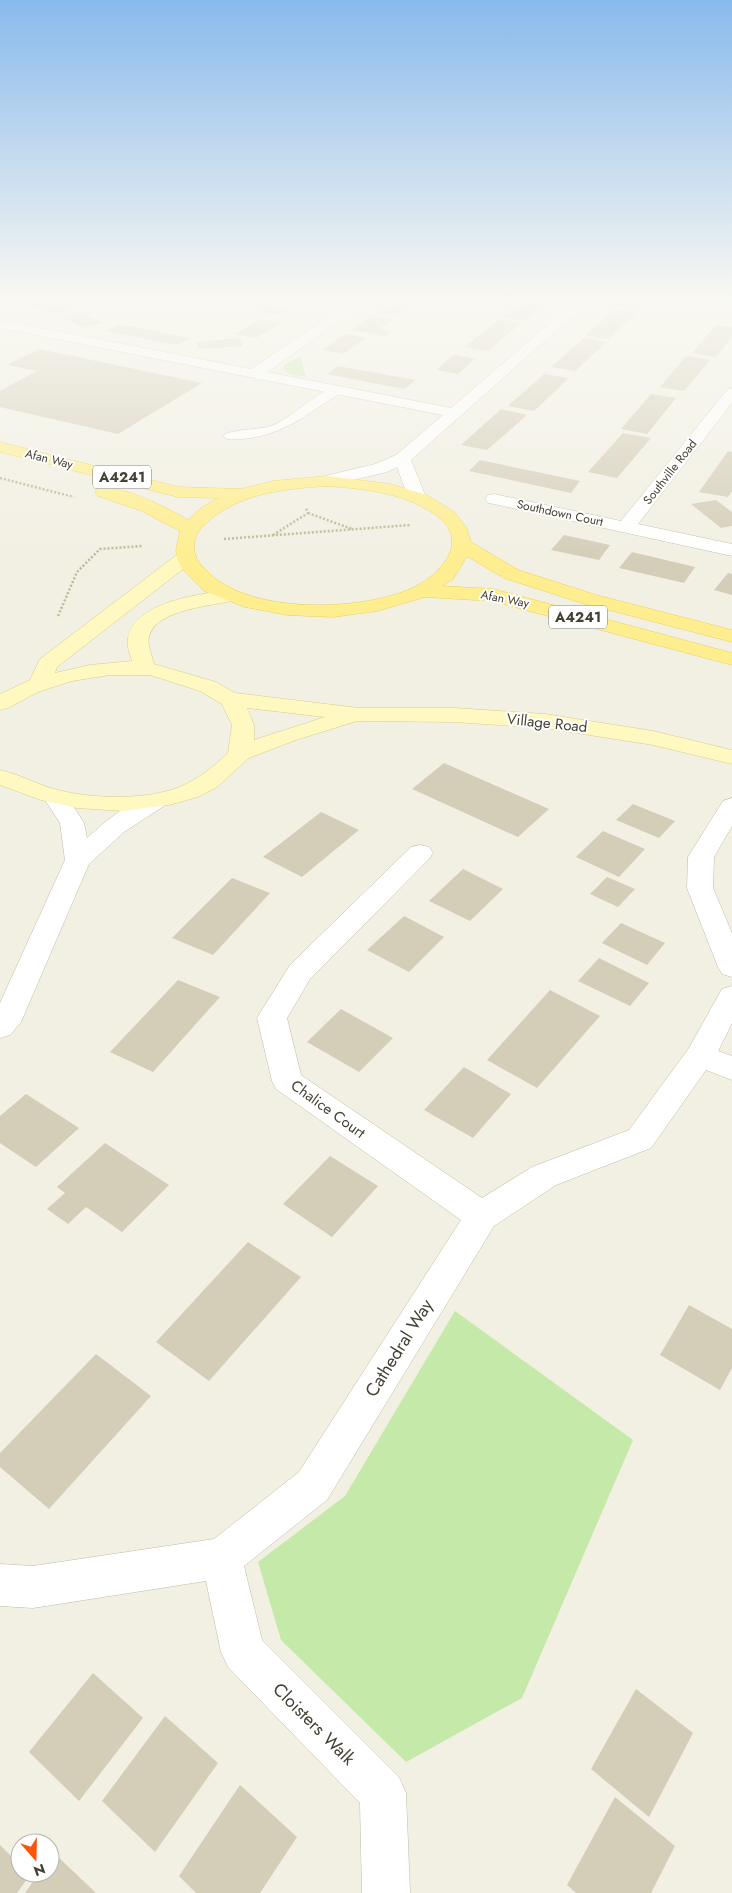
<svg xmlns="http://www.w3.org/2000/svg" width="732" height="1893" font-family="Jost,sans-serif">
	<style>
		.green { fill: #c4e9a9 }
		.building { fill: #d4cdb8 }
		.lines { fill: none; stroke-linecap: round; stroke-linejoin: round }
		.lane-casing { stroke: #c1bca8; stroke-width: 1 }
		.street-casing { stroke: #c1bca8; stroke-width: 1 }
		.secondary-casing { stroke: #d4cc90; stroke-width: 1 }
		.primary-casing { stroke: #e8d15b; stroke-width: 1 }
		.path { stroke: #c0b796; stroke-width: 2.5; stroke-dasharray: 2 2; stroke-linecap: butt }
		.lane { fill: #fff; fill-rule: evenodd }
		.street { fill: #fff; fill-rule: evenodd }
		.secondary { fill: #fff8c0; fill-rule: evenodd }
		.primary { fill: #ffee8f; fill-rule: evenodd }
		.labels { text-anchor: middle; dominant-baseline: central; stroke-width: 4; stroke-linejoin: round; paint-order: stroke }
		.far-street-label { font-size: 12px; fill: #444033; stroke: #fff }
		.shield { fill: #fff; stroke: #7c7970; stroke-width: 1 }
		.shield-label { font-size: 14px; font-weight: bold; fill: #444033 }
		.street-label { font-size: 15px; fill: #444033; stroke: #fff }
		.near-street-label { font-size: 18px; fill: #444033; stroke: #fff }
	</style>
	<rect width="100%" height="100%" fill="#f2f0e3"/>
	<path class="green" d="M300 356 306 377 290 374 284 370V365Z
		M455 1311 633 1440 522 1698 406 1762 281 1640 258 1562 345 1496Z"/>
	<path class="building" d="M0 297H34L18 304 0 301Z
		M400 297H422L396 316 377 313Z
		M526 297H552L524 321 502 317Z
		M624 297H650L637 309 615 306Z
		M267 299 277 306 287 312 268 315 250 302Z
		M45 300 72 309 55 314 28 306Z
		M615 309 637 313 608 339 585 335Z
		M81 312 103 323 84 328 61 317Z
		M373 315 394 319 379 329 391 332 385 336 351 330Z
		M261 319 281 323 256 338 236 334Z
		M499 319 521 323 488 351 465 347Z
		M120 324 190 338 177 345 107 331Z
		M716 325 732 327V337L716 357 692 353Z
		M346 334 366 338 343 354 322 350Z
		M239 338 243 346 199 349 196 342Z
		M584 338 607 342 575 371 551 367Z
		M39 349 68 355 202 383 118 434 0 407V391L37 371 7 365Z
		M454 355 475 359 458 374 436 370Z
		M686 356 710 360 684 391 660 387Z
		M338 366 416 380 404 389 327 374Z
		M544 374 569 378 534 411 508 406Z
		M651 394 676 398 647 434 621 429Z
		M501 409 527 415 487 450 461 445Z
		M623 433 651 438 617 478 588 472Z
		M728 451 732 452V491L728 497 699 492Z
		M480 460 580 481 571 493 469 471Z
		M716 500 732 512V526L721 528 691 504Z
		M564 535 610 545 599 560 551 550Z
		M632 552 695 567 684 583 619 568Z
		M728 573 732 574V595L714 590Z
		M444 763 549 809 518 837 412 789Z
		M633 804 675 821 659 838 616 820Z
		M321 812 359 830 302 877 263 857Z
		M603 831 645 849 619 877 576 857Z
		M463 869 503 889 470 921 429 901Z
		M607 877 635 889 618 907 590 894Z
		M232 878 270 893 213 955 172 938Z
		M404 916 444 937 409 972 367 950Z
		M621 923 665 943 647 965 602 943Z
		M599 958 649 983 630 1006 578 981Z
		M178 980 220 997 153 1072 110 1052Z
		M550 990 600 1016 537 1088 487 1060Z
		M341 1009 393 1038 359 1072 307 1042Z
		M464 1067 511 1094 473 1138 424 1110Z
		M26 1094 79 1128 36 1167 0 1143V1116Z
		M105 1143 169 1185 122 1232 86 1207 68 1224 47 1209 65 1193 57 1187Z
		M330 1156 378 1186 332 1237 283 1204Z
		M248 1242 301 1277 209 1381 156 1342Z
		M689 1305 732 1329V1368L720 1390 660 1355Z
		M96 1354 151 1396 49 1509 0 1467V1453Z
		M93 1673 143 1718 79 1801 29 1752Z
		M636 1689 693 1733 649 1817 591 1769Z
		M165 1716 218 1763 155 1852 102 1801Z
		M240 1785 297 1837 260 1893H196L179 1876Z
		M615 1797 675 1846 651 1893H576L567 1885Z
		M0 1845 20 1865V1873H28L30 1875 17 1893H0Z
		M54 1853 96 1893H25L39 1873H50V1858Z"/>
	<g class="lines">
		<defs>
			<path id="lane" d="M338 386 342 388 344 390 342 392C307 414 283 436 241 439 234 439 228 441 223 436 229 429 260 430 271 426 294 417 315 392 338 386Z"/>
			<path id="street" d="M301 297H317L340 309 358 297H373L267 372 451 408 580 297H594L411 460 426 497 423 501 417 502 411 501 408 497 397 467 387 472 327 486 321 485 318 481 321 477 375 464 396 455 443 415 0 328V320L251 369 331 315Z
				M732 388V403L638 524 732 544V556L494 504 488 503 485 499 488 495 494 494 621 521 727 390Z
				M55 790 64 792 84 823 87 838C104 823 140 790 164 796L167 801 164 806 124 832 89 864 21 1022 10 1035 0 1038V1003L65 860 60 823 43 797 46 792Z
				M732 798V826L714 857 713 888 732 933V977L722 974 718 967 687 888 688 857 723 801Z
				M420 845 429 847 433 853 429 859 310 979 287 1018 301 1075 482 1198 532 1167 629 1130 689 1048 722 989 732 986V1023L718 1051 732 1056V1080L706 1070 651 1148 556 1185 494 1226 327 1500 244 1566 262 1640 399 1777 406 1793 410 1893H362L360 1803 228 1667 221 1652 206 1581 33 1608 0 1606V1564L33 1566 214 1539 299 1472 461 1220 276 1089 272 1081 257 1018 290 965 411 847Z"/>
			<path id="secondary" d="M185 552 192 554 194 558 192 562 57 667 55 673 90 665 132 661C130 654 126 645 128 638 134 602 200 594 229 590L236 592 239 596 236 600C213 606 155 609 149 637 147 645 152 655 154 664L216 682 235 693 359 708H454L545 714 653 731 732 750V764L653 745 545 728 454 722 357 721 296 740 249 758 217 787 198 797 169 805 123 811 77 808 41 800 0 785V770C19 774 36 784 54 789 90 799 147 801 182 786 199 778 215 766 228 753L232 725 222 704 200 691 150 675H110L72 681 38 692 8 708 0 710V694L30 680 40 659 178 554ZM247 708 325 717 254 740V725Z"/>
			<path id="primary" d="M0 442 178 487 241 489 273 481 327 476 390 484 427 495 454 512 466 527 471 542 518 570 596 595 732 630V642L582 603 504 578 467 556 453 579 442 586 493 589 732 653V665L492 601 425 597 377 611 333 617 287 615 245 607 204 591 183 570 178 561 176 550 180 531 142 511 98 496 95 492 98 488C119 483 169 509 188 520L201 508 218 498 178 497 0 452ZM327 486C367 489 409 493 441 519 453 529 455 544 448 557 439 572 425 583 408 590 357 611 251 614 209 573 201 566 195 560 194 548 194 539 197 531 204 525 238 493 282 489 327 486Z"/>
		</defs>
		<use href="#lane" class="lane-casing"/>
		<use href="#street" class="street-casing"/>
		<use href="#secondary" class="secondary-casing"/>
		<use href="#primary" class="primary-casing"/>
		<path class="path" d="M0 478 74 497
			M308 513 352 529
			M273 535 308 513 306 508
			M224 539 410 525
			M58 616 77 572 100 549 143 546"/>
		<use href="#lane" class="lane"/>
		<use href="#street" class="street"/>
		<use href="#secondary" class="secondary"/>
		<use href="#primary" class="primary"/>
	</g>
	<linearGradient id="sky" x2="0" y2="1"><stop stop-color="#89baec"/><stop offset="0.53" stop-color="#f9f8f2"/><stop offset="1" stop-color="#f9f8f2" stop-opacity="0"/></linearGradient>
	<rect width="732" height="562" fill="url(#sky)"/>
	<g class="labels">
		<g class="far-street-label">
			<text transform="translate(49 459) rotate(14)">Afan Way</text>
			<text transform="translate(670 472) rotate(-52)">Southville Road</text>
			<text transform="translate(560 513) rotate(12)">Southdown Court</text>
			<text transform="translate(505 599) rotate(11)">Afan Way</text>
		</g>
		<g class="shield">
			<rect x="93" y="465.5" width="58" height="23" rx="4"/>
			<rect x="549" y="605.5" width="58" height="23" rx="4"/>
		</g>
		<g class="shield-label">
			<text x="122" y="477">A4241</text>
			<text x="578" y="617">A4241</text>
		</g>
		<g class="street-label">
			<text transform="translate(547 723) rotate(6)">Village Road</text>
			<text transform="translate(328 1109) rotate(36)">Chalice Court</text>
		</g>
		<g class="near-street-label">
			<text transform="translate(399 1348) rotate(-58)">Cathedral Way</text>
			<text transform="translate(314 1724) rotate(45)">Cloisters Walk</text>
		</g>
	</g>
	<g transform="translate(35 1858) rotate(160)"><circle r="24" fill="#ffffff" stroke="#b4b3ad"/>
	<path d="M0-4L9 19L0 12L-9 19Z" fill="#ff520d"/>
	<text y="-8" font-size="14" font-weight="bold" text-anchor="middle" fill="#444033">N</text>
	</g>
</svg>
